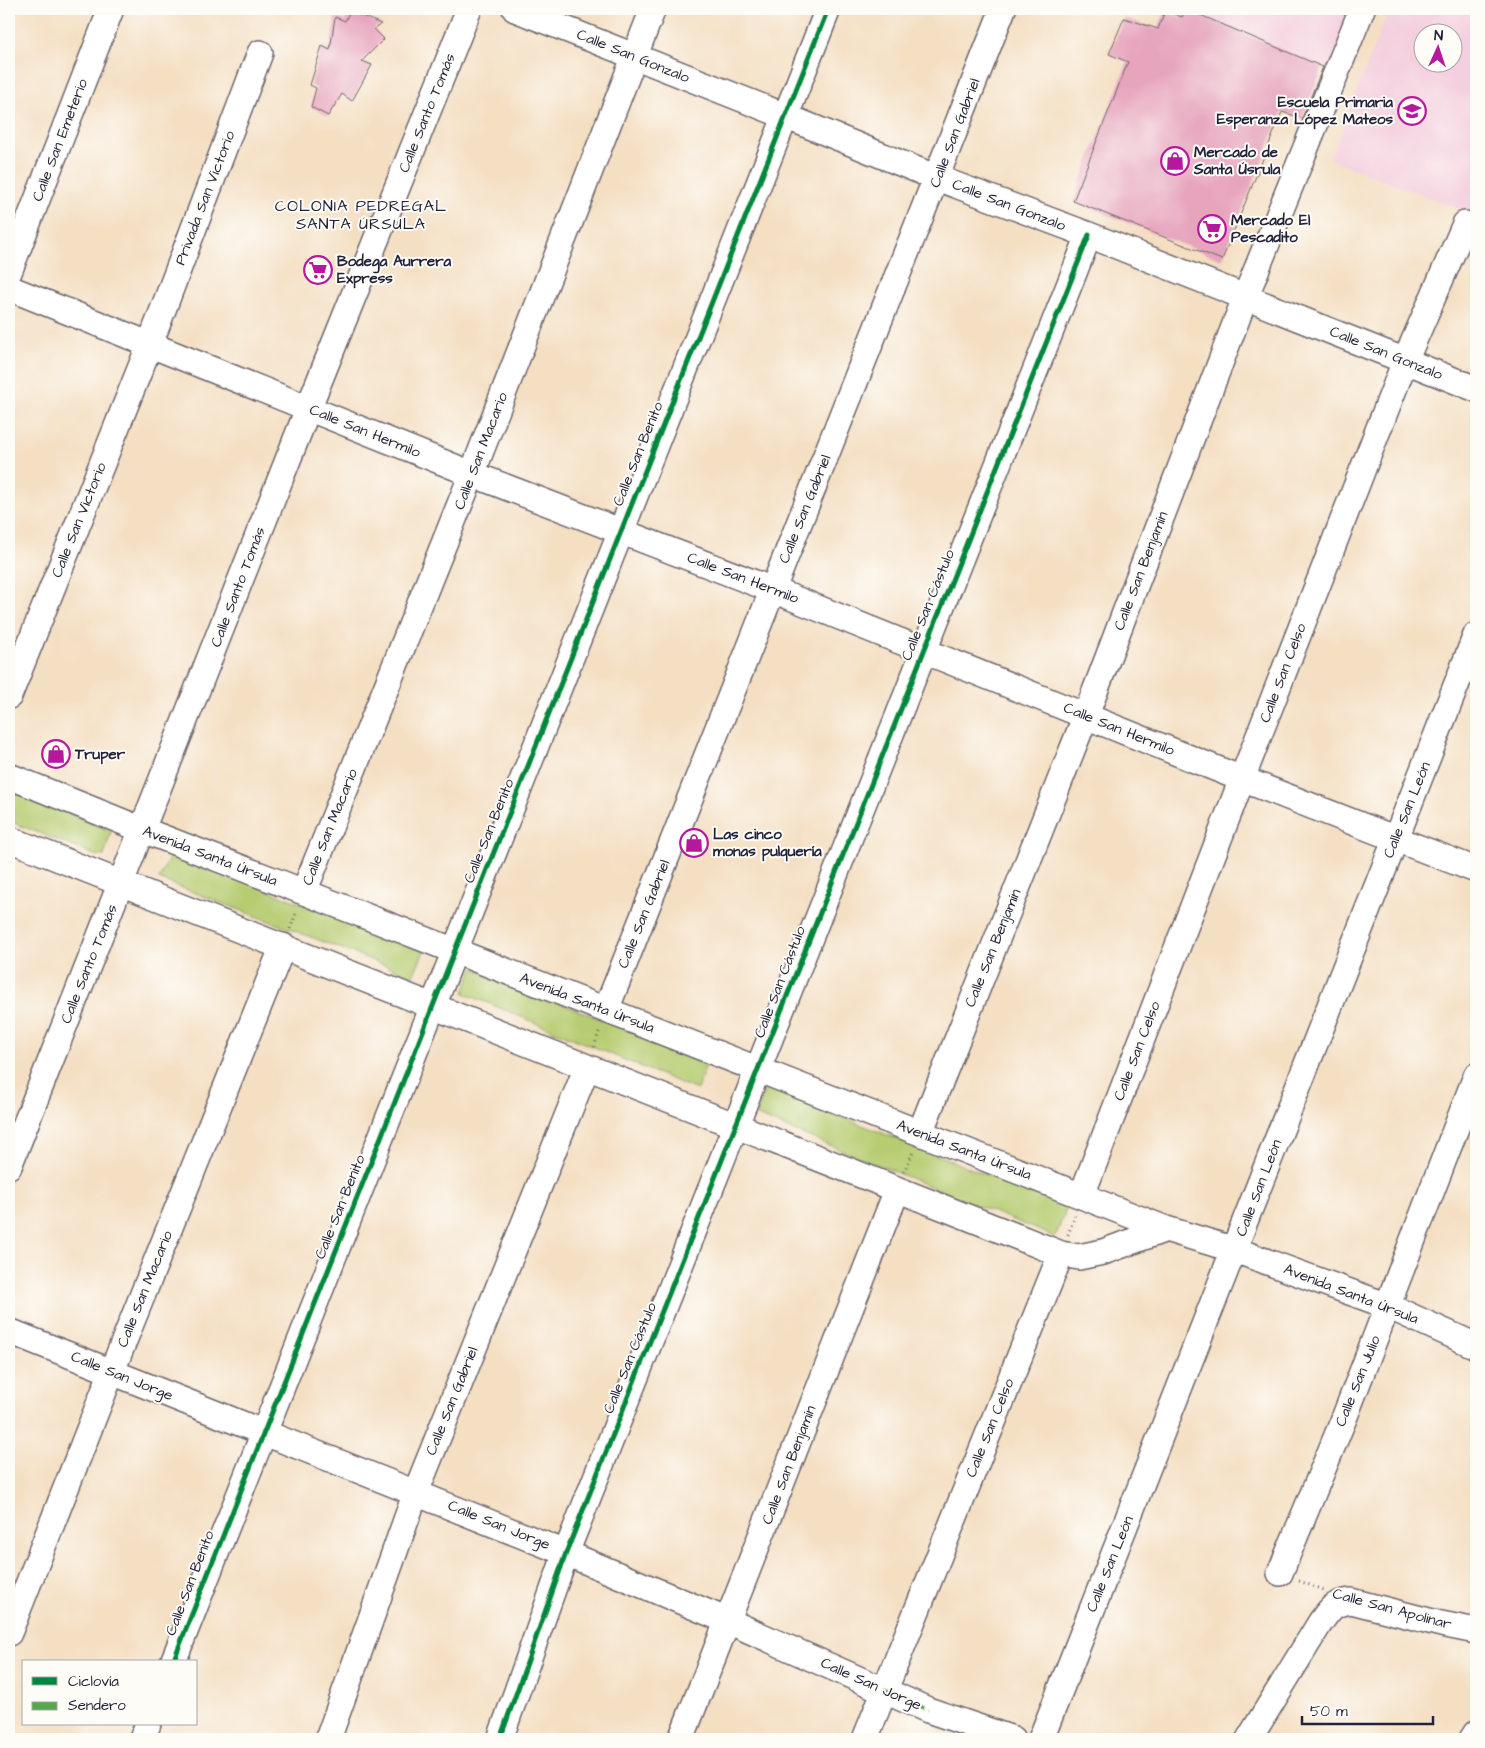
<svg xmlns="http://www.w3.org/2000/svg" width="1485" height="1748" font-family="'Architects Daughter',sans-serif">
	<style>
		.built { fill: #f4cfde; fill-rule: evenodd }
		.green { fill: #b6cc70; stroke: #6c7756 }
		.building { fill: #e7a4bd }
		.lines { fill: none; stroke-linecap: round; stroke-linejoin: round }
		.minor-casing { stroke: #6c646b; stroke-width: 28 }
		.path { stroke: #6c646b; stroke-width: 3; stroke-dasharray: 1 4; stroke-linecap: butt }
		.minor { stroke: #fff; stroke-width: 25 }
		.quiet { stroke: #53aa46; stroke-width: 4; stroke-dasharray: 8 4; stroke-linecap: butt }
		.cycleway-casing { stroke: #fdfcf7; stroke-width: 8 }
		.cycleway { stroke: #00873e; stroke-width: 5 }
		.labels { text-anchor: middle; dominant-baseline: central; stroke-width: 4; stroke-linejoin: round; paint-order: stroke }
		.street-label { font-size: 15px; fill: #22223b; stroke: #fdfcf7 }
		.poi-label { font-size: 15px; font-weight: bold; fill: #22223b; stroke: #fdfcf7; text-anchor: start }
		.neighbourhood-label { font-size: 16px; letter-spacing: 1px; fill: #22223b; stroke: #fdfcf7 }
	</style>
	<rect width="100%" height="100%" fill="#fdfcf7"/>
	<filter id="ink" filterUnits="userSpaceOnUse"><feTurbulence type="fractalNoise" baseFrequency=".02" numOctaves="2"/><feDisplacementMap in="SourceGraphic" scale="10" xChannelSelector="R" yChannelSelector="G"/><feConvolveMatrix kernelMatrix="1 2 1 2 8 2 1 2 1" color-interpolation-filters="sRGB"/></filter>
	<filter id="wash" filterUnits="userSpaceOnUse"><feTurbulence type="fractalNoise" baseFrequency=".0096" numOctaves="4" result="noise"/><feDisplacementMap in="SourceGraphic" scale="20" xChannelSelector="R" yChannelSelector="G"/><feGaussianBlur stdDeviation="1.12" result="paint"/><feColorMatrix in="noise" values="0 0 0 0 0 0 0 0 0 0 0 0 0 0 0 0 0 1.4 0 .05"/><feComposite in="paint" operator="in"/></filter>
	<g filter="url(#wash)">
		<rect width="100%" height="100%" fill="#f4dfc3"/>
		<path class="built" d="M1186 9H1353L1330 70Z
			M1389 9H1476V216L1330 159ZM1422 32H1452V62H1422Z"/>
		<path class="green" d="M9 790 111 831 104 856 95 855 9 821Z
			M171 853 424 951 413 976 159 879Z
			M473 968 707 1062 697 1090 464 993Z
			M767 1087 1067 1207 1055 1237 755 1115Z"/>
		<g id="blocks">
			<path class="building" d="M1186 9 1323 67 1302 118 1282 112 1222 260 1073 201 1128 62 1109 54 1124 18 1158 29 1165 11 1182 17Z
				M350 11 381 24 374 29 384 39 362 61 372 65 352 101 342 94 328 116 311 107 316 88 310 85 322 46 330 50 335 17 345 21Z"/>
		</g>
	</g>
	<g filter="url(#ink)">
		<use href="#blocks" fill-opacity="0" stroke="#6c646b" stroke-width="1"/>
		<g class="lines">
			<defs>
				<path id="minor" d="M515 9 785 116 937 178 1089 235 1476 389
					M9 272 111 9
					M9 288 472 474 773 590 1242 779 1476 870
					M9 696 150 344 260 53
					M9 776 143 830 304 892 1166 1229 1235 1250 1388 1306 1476 1346
					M9 839 1061 1254 1079 1257 1103 1252 1166 1229
					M304 892 472 474 653 9
					M606 1010 1003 9
					M920 1133 1086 715 1245 298 1362 9
					M9 1166 308 409 469 9
					M1082 1195 1242 779 1405 361 1465 224
					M9 1331 566 1553 728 1621 928 1710 1013 1739
					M1280 1573 1345 1416 1476 1076
					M9 1633 112 1371 283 946
					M173 1662 828 9
					M142 1739 148 1724
					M328 1739 416 1492 587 1067
					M500 1739 566 1553 1089 235
					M681 1739 897 1190
					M865 1739 1061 1254
					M1041 1739 1476 635
					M1249 1739 1320 1623C1330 1609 1333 1603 1351 1601L1441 1624 1476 1631
					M1472 1739 1476 1733"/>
			</defs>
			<use href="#minor" class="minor-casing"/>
			<path class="path" d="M290 929 297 911
				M594 1047 600 1029
				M904 1172 913 1152
				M1068 1235 1075 1215
				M1299 1581 1324 1590"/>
			<use href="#minor" class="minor"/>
			<path class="quiet" d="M884 1690 928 1710"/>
			<defs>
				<path id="cycleway" d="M173 1662 828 9
					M500 1739 566 1553 1089 235"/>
			</defs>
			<use href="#cycleway" class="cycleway-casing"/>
			<use href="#cycleway" class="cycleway"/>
		</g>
	</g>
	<defs>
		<symbol id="school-ring" viewBox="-11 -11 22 22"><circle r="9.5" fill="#fdfcf7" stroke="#b5179e" stroke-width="1.5"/><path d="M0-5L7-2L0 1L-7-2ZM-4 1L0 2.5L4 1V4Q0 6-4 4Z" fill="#b5179e"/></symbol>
		<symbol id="shop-ring" viewBox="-11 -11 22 22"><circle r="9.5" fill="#fdfcf7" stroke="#b5179e" stroke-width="1.5"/><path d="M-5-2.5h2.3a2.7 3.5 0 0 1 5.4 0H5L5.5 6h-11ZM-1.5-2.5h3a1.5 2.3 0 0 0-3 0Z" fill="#b5179e"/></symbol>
		<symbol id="supermarket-ring" viewBox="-11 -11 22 22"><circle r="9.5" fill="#fdfcf7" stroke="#b5179e" stroke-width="1.5"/><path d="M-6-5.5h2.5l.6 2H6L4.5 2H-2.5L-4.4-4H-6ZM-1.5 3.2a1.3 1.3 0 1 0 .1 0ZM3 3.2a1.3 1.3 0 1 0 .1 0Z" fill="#b5179e"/></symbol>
	</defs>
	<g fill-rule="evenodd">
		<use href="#school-ring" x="1396" y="95" width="32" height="32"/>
		<use href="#shop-ring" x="1159" y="145" width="32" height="32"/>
		<use href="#supermarket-ring" x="1196" y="213" width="32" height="32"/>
		<use href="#supermarket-ring" x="302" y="254" width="32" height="32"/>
		<use href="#shop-ring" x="40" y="738" width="32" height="32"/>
		<use href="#shop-ring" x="678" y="827" width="32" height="32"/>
	</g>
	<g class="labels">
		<g class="street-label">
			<text transform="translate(633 56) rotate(22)">Calle San Gonzalo</text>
			<text transform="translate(427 113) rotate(-68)">Calle Santo Tomás</text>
			<text transform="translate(955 133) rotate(-69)">Calle San Gabriel</text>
			<text transform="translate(60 140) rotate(-69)">Calle San Emeterio</text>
			<text transform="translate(205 198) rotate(-69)">Privada San Victorio</text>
			<text transform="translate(1009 205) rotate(21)">Calle San Gonzalo</text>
			<text transform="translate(1386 353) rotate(22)">Calle San Gonzalo</text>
			<text transform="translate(365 431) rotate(22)">Calle San Hermilo</text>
			<text transform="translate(481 451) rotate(-69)">Calle San Macario</text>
			<text transform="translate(638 454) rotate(-68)">Calle San Benito</text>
			<text transform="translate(805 509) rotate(-68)">Calle San Gabriel</text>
			<text transform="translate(79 520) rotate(-68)">Calle San Victorio</text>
			<text transform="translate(1141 571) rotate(-69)">Calle San Benjamín</text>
			<text transform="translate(743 578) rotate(21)">Calle San Hermilo</text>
			<text transform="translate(238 587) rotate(-69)">Calle Santo Tomás</text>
			<text transform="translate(928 605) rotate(-68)">Calle San Cástulo</text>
			<text transform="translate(1283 673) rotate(-69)">Calle San Celso</text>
			<text transform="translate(1119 729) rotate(22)">Calle San Hermilo</text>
			<text transform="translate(1407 810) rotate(-68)">Calle San León</text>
			<text transform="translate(330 827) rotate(-68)">Calle San Macario</text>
			<text transform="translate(489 831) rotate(-68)">Calle San Benito</text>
			<text transform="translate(210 856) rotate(21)">Avenida Santa Úrsula</text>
			<text transform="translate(644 914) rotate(-68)">Calle San Gabriel</text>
			<text transform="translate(993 948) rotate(-68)">Calle San Benjamín</text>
			<text transform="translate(89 964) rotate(-68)">Calle Santo Tomás</text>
			<text transform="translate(780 982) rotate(-69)">Calle San Cástulo</text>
			<text transform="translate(587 1003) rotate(21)">Avenida Santa Úrsula</text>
			<text transform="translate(1137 1051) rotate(-69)">Calle San Celso</text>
			<text transform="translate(964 1150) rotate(21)">Avenida Santa Úrsula</text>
			<text transform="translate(1259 1188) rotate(-69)">Calle San León</text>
			<text transform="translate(340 1207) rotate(-68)">Calle San Benito</text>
			<text transform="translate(145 1289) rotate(-68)">Calle San Macario</text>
			<text transform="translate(1351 1294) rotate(21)">Avenida Santa Úrsula</text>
			<text transform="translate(630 1358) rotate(-68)">Calle San Cástulo</text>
			<text transform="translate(122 1376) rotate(22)">Calle San Jorge</text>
			<text transform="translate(1358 1381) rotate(-68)">Calle San Julio</text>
			<text transform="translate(452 1401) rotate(-68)">Calle San Gabriel</text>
			<text transform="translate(990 1428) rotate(-68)">Calle San Celso</text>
			<text transform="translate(789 1465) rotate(-69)">Calle San Benjamín</text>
			<text transform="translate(499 1525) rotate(22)">Calle San Jorge</text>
			<text transform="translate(1110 1564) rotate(-68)">Calle San León</text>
			<text transform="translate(190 1583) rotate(-69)">Calle San Benito</text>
			<text transform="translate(1392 1609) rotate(15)">Calle San Apolinar</text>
			<text transform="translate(871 1684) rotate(24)">Calle San Jorge</text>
		</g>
		<g class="poi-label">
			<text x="1393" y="102" text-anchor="end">Escuela Primaria<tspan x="1393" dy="17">Esperanza López Mateos</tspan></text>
			<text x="1194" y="152">Mercado de<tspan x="1194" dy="17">Santa Úsrula</tspan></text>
			<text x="1231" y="220">Mercado El<tspan x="1231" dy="17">Pescadito</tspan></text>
			<text x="337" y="261">Bodega Aurrera<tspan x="337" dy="17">Express</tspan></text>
			<text x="75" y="754">Truper</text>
			<text x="713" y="834">Las cinco<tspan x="713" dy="17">monas pulquería</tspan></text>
		</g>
		<g class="neighbourhood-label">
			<text x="361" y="206">COLONIA PEDREGAL<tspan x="361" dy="18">SANTA ÚRSULA</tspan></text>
		</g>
	</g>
	<rect width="1485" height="1748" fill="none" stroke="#fdfcf7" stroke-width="30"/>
	<rect x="22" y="1660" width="175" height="65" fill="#fdfcf7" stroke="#a5a5ac"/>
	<rect x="32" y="1677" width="25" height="8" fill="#00873e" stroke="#a5a5ac"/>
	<text x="68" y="1686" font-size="15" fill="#22223b">Ciclovía</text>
	<rect x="32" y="1702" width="25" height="8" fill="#53aa46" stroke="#a5a5ac"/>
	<text x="68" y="1710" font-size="15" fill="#22223b">Sendero</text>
	<g transform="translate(1438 48) rotate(3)"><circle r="24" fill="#fdfcf7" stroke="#a5a5ac"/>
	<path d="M0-4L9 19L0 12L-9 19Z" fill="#b5179e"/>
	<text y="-8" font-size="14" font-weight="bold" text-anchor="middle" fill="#22223b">N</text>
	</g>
	<path d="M1302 1716v8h131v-8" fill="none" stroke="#22223b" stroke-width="2.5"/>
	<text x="1310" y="1716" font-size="15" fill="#22223b" stroke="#fdfcf7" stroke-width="4" paint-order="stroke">50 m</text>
</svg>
